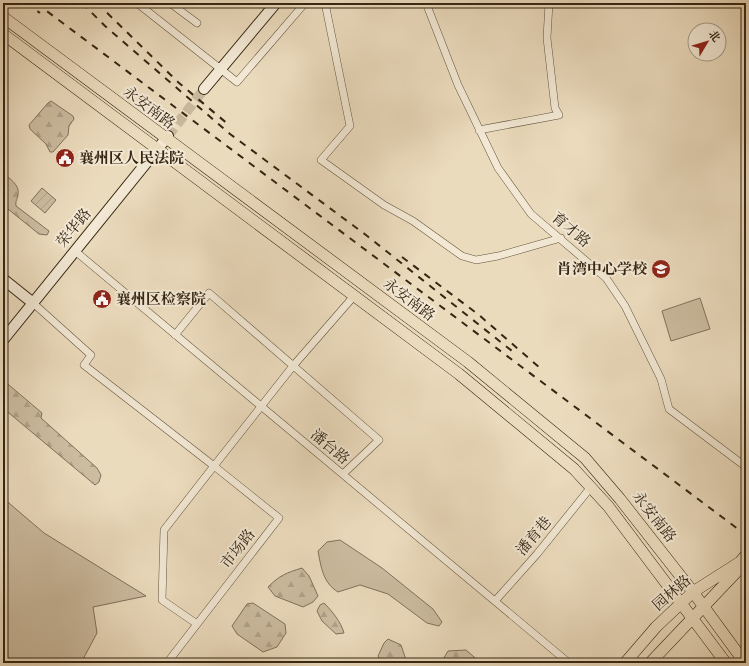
<svg xmlns="http://www.w3.org/2000/svg" width="749" height="666" font-family="'IM FELL DW Pica','Noto Serif SC',serif">
	<style>
		.grass { fill: #ccbca0; stroke: #80715a }
		.forest { fill: url(#forest-firs); stroke: #80715a }
		.garden { fill: url(#garden-furrows); stroke: #80715a }
		.lines { fill: none; stroke-linecap: round; stroke-linejoin: round }
		.secondary-tunnel { stroke: #c7b79b; stroke-width: 10; stroke-dasharray: 10 5; stroke-linecap: butt }
		.street-casing { stroke: #62533e; stroke-width: 8 }
		.secondary-casing { stroke: #352613; stroke-width: 12 }
		.primary-casing { stroke: #352613; stroke-width: 12 }
		.street { stroke: #f2e8d4; stroke-width: 7 }
		.secondary { stroke: #f2e8d4; stroke-width: 10 }
		.primary { stroke: #ebdbbd; stroke-width: 11 }
		.rail { stroke: #352613; stroke-width: 2; stroke-dasharray: 7 7; stroke-linecap: butt }
		.labels { text-anchor: middle; dominant-baseline: central; stroke-width: 4; stroke-linejoin: round; paint-order: stroke }
		.street-label { font-size: 15px; fill: #352613; stroke: #f2e8d4 }
		.poi-label { font-size: 15px; font-weight: bold; fill: #352613; stroke: #f2e8d4; text-anchor: start }
	</style>
	<defs>
		<pattern id="forest-firs" width="22" height="20" patternUnits="userSpaceOnUse"><rect width="22" height="20" fill="#ccbca0"/><path d="M5 1l3.5 6h-7zM16 11l3.5 6h-7z" fill="#b0a189"/></pattern>
		<pattern id="garden-furrows" width="10" height="10" patternUnits="userSpaceOnUse"><rect width="10" height="10" fill="#ccbca0"/><path d="M-1 1l2-2M0 10L10 0M9 11l2-2" fill="none" stroke="#b0a189"/></pattern>
	</defs>
	<rect width="100%" height="100%" fill="#ebdbbd"/>
	<filter id="stains"><feTurbulence type="fractalNoise" baseFrequency=".005" numOctaves="4"/><feColorMatrix values="0 0 0 0 .2 0 0 0 0 .09 0 0 0 0 .02 0 0 0 .5 -.17"/></filter>
	<radialGradient id="worn" r=".72"><stop offset=".6" stop-color="#630" stop-opacity="0"/><stop offset="1" stop-color="#630" stop-opacity=".3"/></radialGradient>
	<path class="grass" d="M700 298 710 329 671 341 662 311Z
		M3 498 44 533 146 596 93 607 97 633 81 663H11L8 662 6 663H3Z
		M340 540 382 568 433 609 442 622 439 626 427 623 388 594 360 585 338 592C323 583 321 567 318 551L327 542Z"/>
	<path class="forest" d="M51 101 73 116 74 119 69 126 68 135 53 152H50L46 144 30 129 29 125 48 103Z
		M3 173C9 178 20 185 18 194 18 199 15 200 16 206L49 231 47 235 39 234 3 205Z
		M3 380 42 413 41 418 97 468 101 475 99 482 95 485 3 408Z
		M302 568 309 576 318 596 313 602 303 607 275 596 268 587C280 575 286 573 302 568Z
		M253 603 285 624 286 633 277 647 263 652 237 634 232 626 247 604Z
		M324 603C332 611 341 622 344 633L336 634 322 621 317 611 320 605Z
		M388 639 401 645 407 663H382L378 656 384 643Z
		M466 650 481 663H442V661L448 651Z"/>
	<path class="garden" d="M42 188 56 200 45 213 31 201Z"/>
	<g class="lines">
		<path class="secondary-tunnel" d="M168 136 204 89"/>
		<defs>
			<path id="street" d="M137 3 237 82 305 3
				M170 3 197 23
				M325 3 350 126 321 160 384 205 413 221 462 256 476 260 498 256 561 238
				M426 3 458 85 498 168 531 214 606 278 625 306 661 379 669 409 746 467
				M479 130 559 115 555 108 547 38 549 3
				M75 251 569 663
				M33 303 91 355 84 365 214 466 164 530 162 600 197 624
				M175 335 209 293 379 440 343 474
				M495 601 537 554 591 487
				M167 663 279 518 214 466 293 366 354 296"/>
			<path id="secondary" d="M204 89 276 3
				M3 279 33 303
				M3 340 168 136"/>
			<path id="primary" d="M3 17 468 362 585 458 620 499 693 592 745 663
				M3 34 459 374 574 469 608 506 726 663
				M625 663 656 627 693 592 740 562 746 555
				M650 663 744 564"/>
		</defs>
		<use href="#street" class="street-casing"/>
		<use href="#secondary" class="secondary-casing"/>
		<use href="#primary" class="primary-casing"/>
		<use href="#street" class="street"/>
		<use href="#secondary" class="secondary"/>
		<use href="#primary" class="primary"/>
		<path class="rail" d="M26 3 40 13
			M36 3 746 535
			M82 3 105 26 230 134 366 235 512 351
			M97 3 179 83 229 125
			M402 257 479 315 540 368"/>
	</g>
	<defs>
		<symbol id="civic-disc" viewBox="-11 -11 22 22"><circle r="9.5" fill="#8f2418" stroke="#f2e8d4"/><path d="M-.6-6.5H3V-4.5H.6V-3L4-1V1h2V6H-6V1h2V-1L-.6-3ZM-1.2 2.5V6h2.4V2.5Z" fill="#fff"/></symbol>
		<symbol id="school-disc" viewBox="-11 -11 22 22"><circle r="9.5" fill="#8f2418" stroke="#f2e8d4"/><path d="M0-5L7-2L0 1L-7-2ZM-4 1L0 2.5L4 1V4Q0 6-4 4Z" fill="#fff"/></symbol>
	</defs>
	<g fill-rule="evenodd">
		<use href="#civic-disc" x="54" y="147" width="22" height="22"/>
		<use href="#school-disc" x="650" y="258" width="22" height="22"/>
		<use href="#civic-disc" x="91" y="288" width="22" height="22"/>
	</g>
	<g class="labels">
		<g class="street-label">
			<text transform="translate(149 108) rotate(37)">永安南路</text>
			<text transform="translate(74 228) rotate(-51)">荣华路</text>
			<text transform="translate(571 230) rotate(40)">育才路</text>
			<text transform="translate(409 300) rotate(37)">永安南路</text>
			<text transform="translate(330 447) rotate(40)">潘台路</text>
			<text transform="translate(654 517) rotate(52)">永安南路</text>
			<text transform="translate(534 536) rotate(-50)">潘育巷</text>
			<text transform="translate(238 549) rotate(-52)">市场路</text>
			<text transform="translate(672 593) rotate(-41)">园林路</text>
		</g>
		<g class="poi-label">
			<text x="79" y="158">襄州区人民法院</text>
			<text x="647" y="269" text-anchor="end">肖湾中心学校</text>
			<text x="116" y="299">襄州区检察院</text>
		</g>
	</g>
	<rect width="749" height="666" fill="none" stroke="#ebdbbd" stroke-width="16"/>
	<rect x="4" y="4" width="741" height="658" fill="none" stroke="#352613" stroke-width="2"/>
	<rect x="8" y="8" width="733" height="650" fill="none" stroke="#352613"/>
	<g transform="translate(707 42) rotate(52)"><circle r="19" fill="#f2e8d4" stroke="#a69a87"/>
	<path d="M0-3L7 15L0 10L-7 15Z" fill="#8f2418"/>
	<text y="-6" font-size="11" font-weight="bold" text-anchor="middle" fill="#352613">北</text>
	</g>
	<rect width="100%" height="100%" filter="url(#stains)"/>
	<rect width="100%" height="100%" fill="url(#worn)"/>
</svg>
